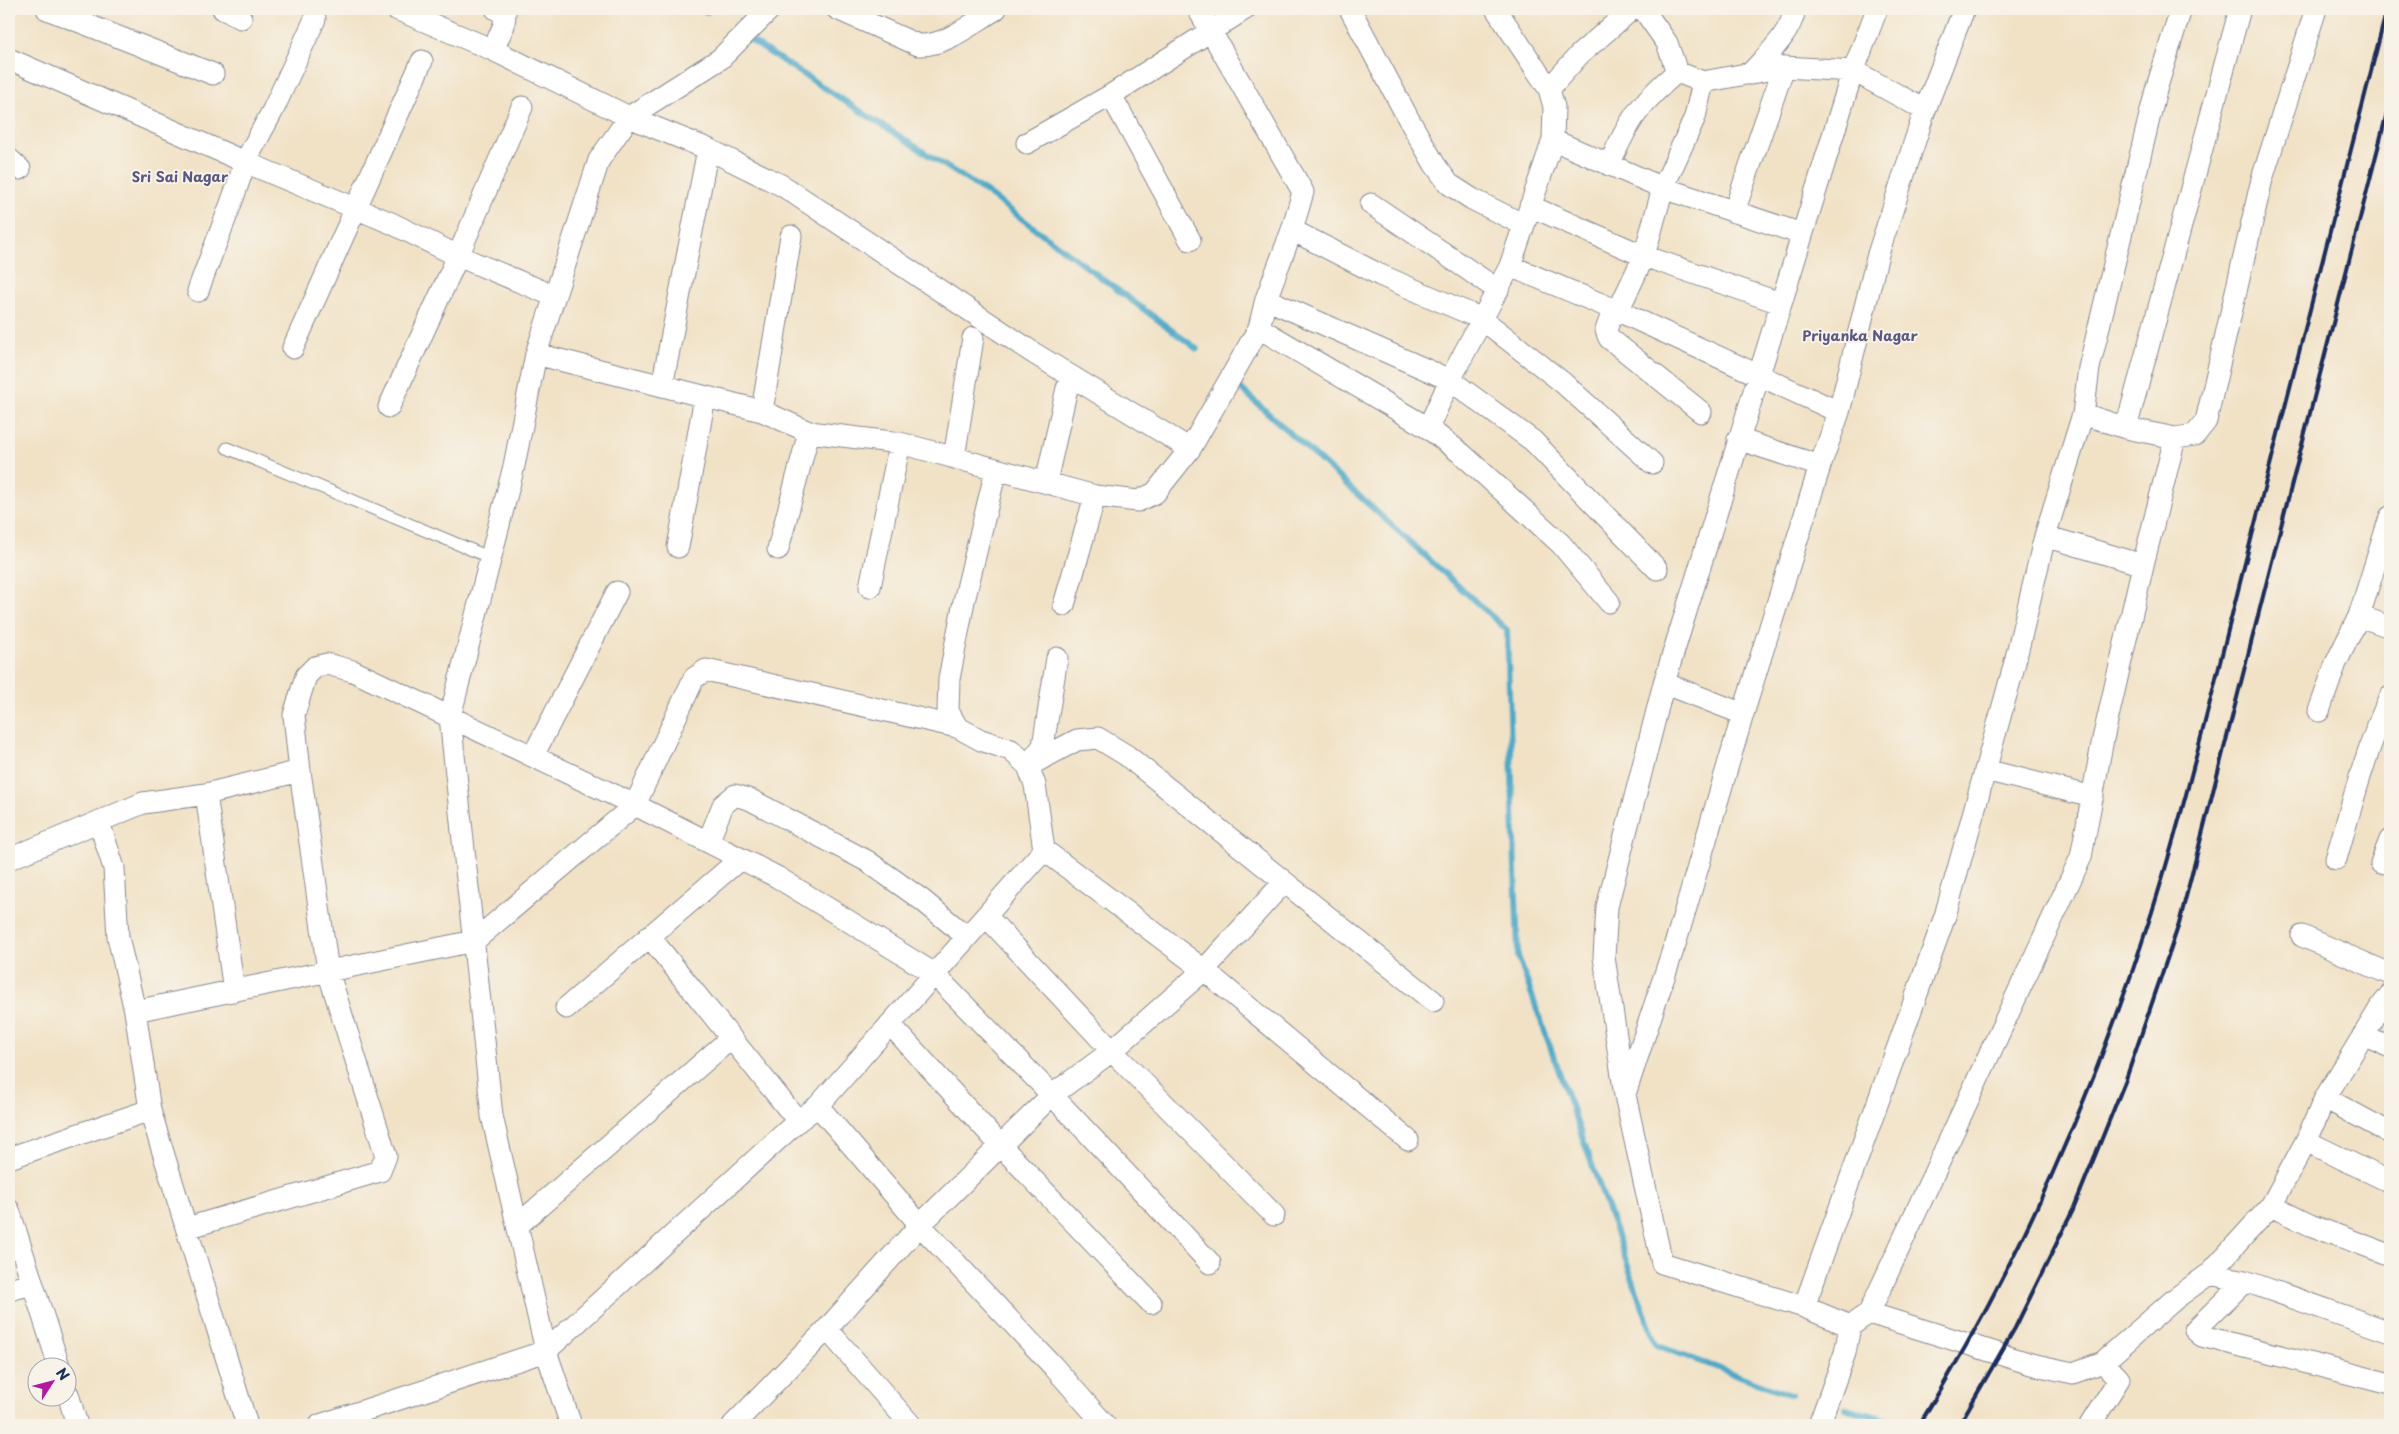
<svg xmlns="http://www.w3.org/2000/svg" width="2399" height="1434" font-family="'Playpen Sans',sans-serif">
	<style>
		.lines { fill: none; stroke-linecap: round; stroke-linejoin: round }
		.stream { stroke: #4caaca; stroke-width: 6 }
		.lane-casing { stroke: #868892; stroke-width: 13 }
		.street-casing { stroke: #868892; stroke-width: 23 }
		.lane { stroke: #fff; stroke-width: 11 }
		.street { stroke: #fff; stroke-width: 21 }
		.rail { stroke: #1b2f5e; stroke-width: 4 }
		.labels { text-anchor: middle; dominant-baseline: central; stroke-width: 4; stroke-linejoin: round; paint-order: stroke }
		.neighbourhood-label { font-size: 14px; font-weight: bold; fill: #595783; stroke: #f7f3e8 }
	</style>
	<rect width="100%" height="100%" fill="#f7f3e8"/>
	<filter id="ink" filterUnits="userSpaceOnUse"><feTurbulence type="fractalNoise" baseFrequency=".02" numOctaves="2"/><feDisplacementMap in="SourceGraphic" scale="10" xChannelSelector="R" yChannelSelector="G"/><feConvolveMatrix kernelMatrix="1 2 1 2 8 2 1 2 1" color-interpolation-filters="sRGB"/></filter>
	<filter id="wash" filterUnits="userSpaceOnUse"><feTurbulence type="fractalNoise" baseFrequency=".0096" numOctaves="4" result="noise"/><feDisplacementMap in="SourceGraphic" scale="20" xChannelSelector="R" yChannelSelector="G"/><feGaussianBlur stdDeviation="1.12" result="paint"/><feColorMatrix in="noise" values="0 0 0 0 0 0 0 0 0 0 0 0 0 0 0 0 0 1.4 0 .05"/><feComposite in="paint" operator="in"/></filter>
	<g filter="url(#wash)">
		<rect width="100%" height="100%" fill="#f1e2c6"/>
		<g class="lines">
			<path class="stream" d="M702 9 707 12
				M747 38 986 192 1197 349
				M1238 386 1507 630 1518 956 1656 1345 1791 1395
				M1846 1408 1906 1425"/>
		</g>
	</g>
	<g filter="url(#ink)">
		<g class="lines">
			<defs>
				<path id="lane" d="M227 448 491 558"/>
				<path id="street" d="M47 9 213 74
					M223 9 241 18
					M396 9 493 50 629 117 708 149 783 186 1035 354 1190 449
					M837 9 918 45C945 47 974 22 996 9
					M1350 9 1408 118 1435 165 1449 184 1472 199 1524 225
					M1496 9 1549 89 1554 107 1553 140 1510 266 1618 311 1839 412
					M1877 9 1850 80 1664 683 1607 907 1604 957 1625 1095 1662 1263 1804 1307 1850 1326 1869 1313 2031 1364 2073 1373 2103 1362
					M315 19 273 110 245 162 391 223 458 256 554 296
					M493 50 504 25 505 14 496 9
					M9 59 245 162C232 206 213 248 198 291
					M1750 74C1766 56 1791 34 1795 9
					M1549 89 1579 55 1632 9
					M1111 95 1190 240
					M1925 110 1964 9
					M1553 140 1663 188 1802 234
					M1027 143 1111 95 1245 9
					M9 159 20 169
					M1609 165C1629 120 1639 104 1677 72
					M1371 204 1498 290
					M1530 206 1644 256 1780 303
					M1734 212 1784 67
					M1292 230 1380 275 1482 319 1562 382 1652 463
					M1266 299 1450 380 1533 441 1657 569
					M1614 309 1606 330 1609 338 1701 412
					M1618 311 1644 256 1663 188 1695 117 1703 82
					M1259 328 1428 428 1462 454 1561 544 1609 602
					M293 348 422 61
					M536 354 762 411 809 432 900 443 1095 496 1138 501 1155 493 1190 449 1259 328 1266 299 1292 230 1303 192 1198 9
					M662 386 708 149
					M389 407 458 256 522 107
					M762 411 791 236
					M1428 428 1450 380 1510 266
					M2126 428 2240 9
					M2175 438 2126 428 2083 414 2089 368 2156 90 2181 9
					M1738 439 1820 466
					M954 458 973 338
					M996 470 964 601 949 679 948 711 957 727 981 740 1011 750 1028 766 1035 785 1044 850
					M1046 482 1067 388
					M2045 536 2143 565
					M678 547 705 397
					M778 549 809 432
					M870 587 900 443
					M1064 605 1095 496
					M2359 616 2390 627
					M1664 683 1743 714
					M2319 711 2336 663 2359 616 2390 517
					M533 756 617 592
					M1029 764 1043 746 1057 658
					M1028 766 1077 740 1098 738 1126 755 1433 1001
					M1985 770 2093 797
					M206 794 234 991
					M99 822 114 868 118 937 135 1011 150 1110 247 1425
					M708 842 723 805 735 795 751 800 867 861 922 900 967 937
					M9 859 143 803 206 794 300 771
					M2336 859C2352 804 2366 749 2390 697
					M2381 863 2390 840
					M1284 882 1204 970 1408 1140
					M986 916 1112 1051 1274 1215
					M649 936 798 1121
					M2302 936 2390 974
					M566 1008 740 859
					M135 1011 474 941 635 805 694 678 706 670 957 727
					M890 1024 1000 1145 1151 1303
					M2363 1035 2390 1047
					M1626 1091 1677 938 1743 714 1820 466 1839 412 1878 254 1925 110 1854 71 1784 67 1703 82 1677 72 1667 43 1643 9
					M2325 1098 2390 1133
					M818 1106 920 1225 1053 1366 1105 1425
					M2306 1141 2390 1182
					M9 1158 150 1110
					M2271 1206 2310 1225 2390 1255
					M9 1210 59 1366
					M517 1226 731 1038
					M187 1228 380 1171 386 1156 328 971 300 771 294 715 306 676 315 667 327 664 353 671 450 717 635 805 777 877 933 973 1052 1095 1210 1263
					M2209 1274 2245 1281 2390 1332
					M2245 1281 2195 1330 2202 1336 2390 1384
					M9 1290 32 1284
					M1804 1307 1945 916 2014 666 2045 536 2083 414
					M1869 1313 2081 857 2103 739 2143 565 2175 438 2195 435 2206 421 2262 179 2316 9
					M68 1394 77 1425
					M320 1425 546 1351 492 1116 450 717 514 466 536 354 599 160 629 117 720 59 770 9
					M571 1425 546 1351 798 1121 818 1106 1044 850 1204 970 1112 1051 1052 1095 920 1225 827 1329 911 1425
					M733 1425 827 1329
					M1819 1425 1845 1353 1850 1326
					M2090 1425 2119 1379 2103 1362 2176 1298 2209 1274 2271 1206 2306 1141 2325 1098 2380 1008 2390 995"/>
			</defs>
			<use href="#lane" class="lane-casing"/>
			<use href="#street" class="street-casing"/>
			<use href="#lane" class="lane"/>
			<use href="#street" class="street"/>
			<path class="rail" d="M1919 1425C2018 1266 2095 1091 2152 912 2188 797 2215 680 2245 563 2292 378 2340 194 2387 9
				M1959 1425 2015 1328 2073 1210 2126 1079 2179 924 2390 101"/>
		</g>
	</g>
	<g class="labels">
		<g class="neighbourhood-label">
			<text x="180" y="176">Sri Sai Nagar</text>
			<text x="1860" y="335">Priyanka Nagar</text>
		</g>
	</g>
	<rect width="2399" height="1434" fill="none" stroke="#f7f3e8" stroke-width="30"/>
	<g transform="translate(52 1382) rotate(54)"><circle r="24" fill="#f7f3e8" stroke="#9fa5b1"/>
	<path d="M0-4L9 19L0 12L-9 19Z" fill="#b5179e"/>
	<text y="-8" font-size="14" font-weight="bold" text-anchor="middle" fill="#1b2f5e">N</text>
	</g>
</svg>
